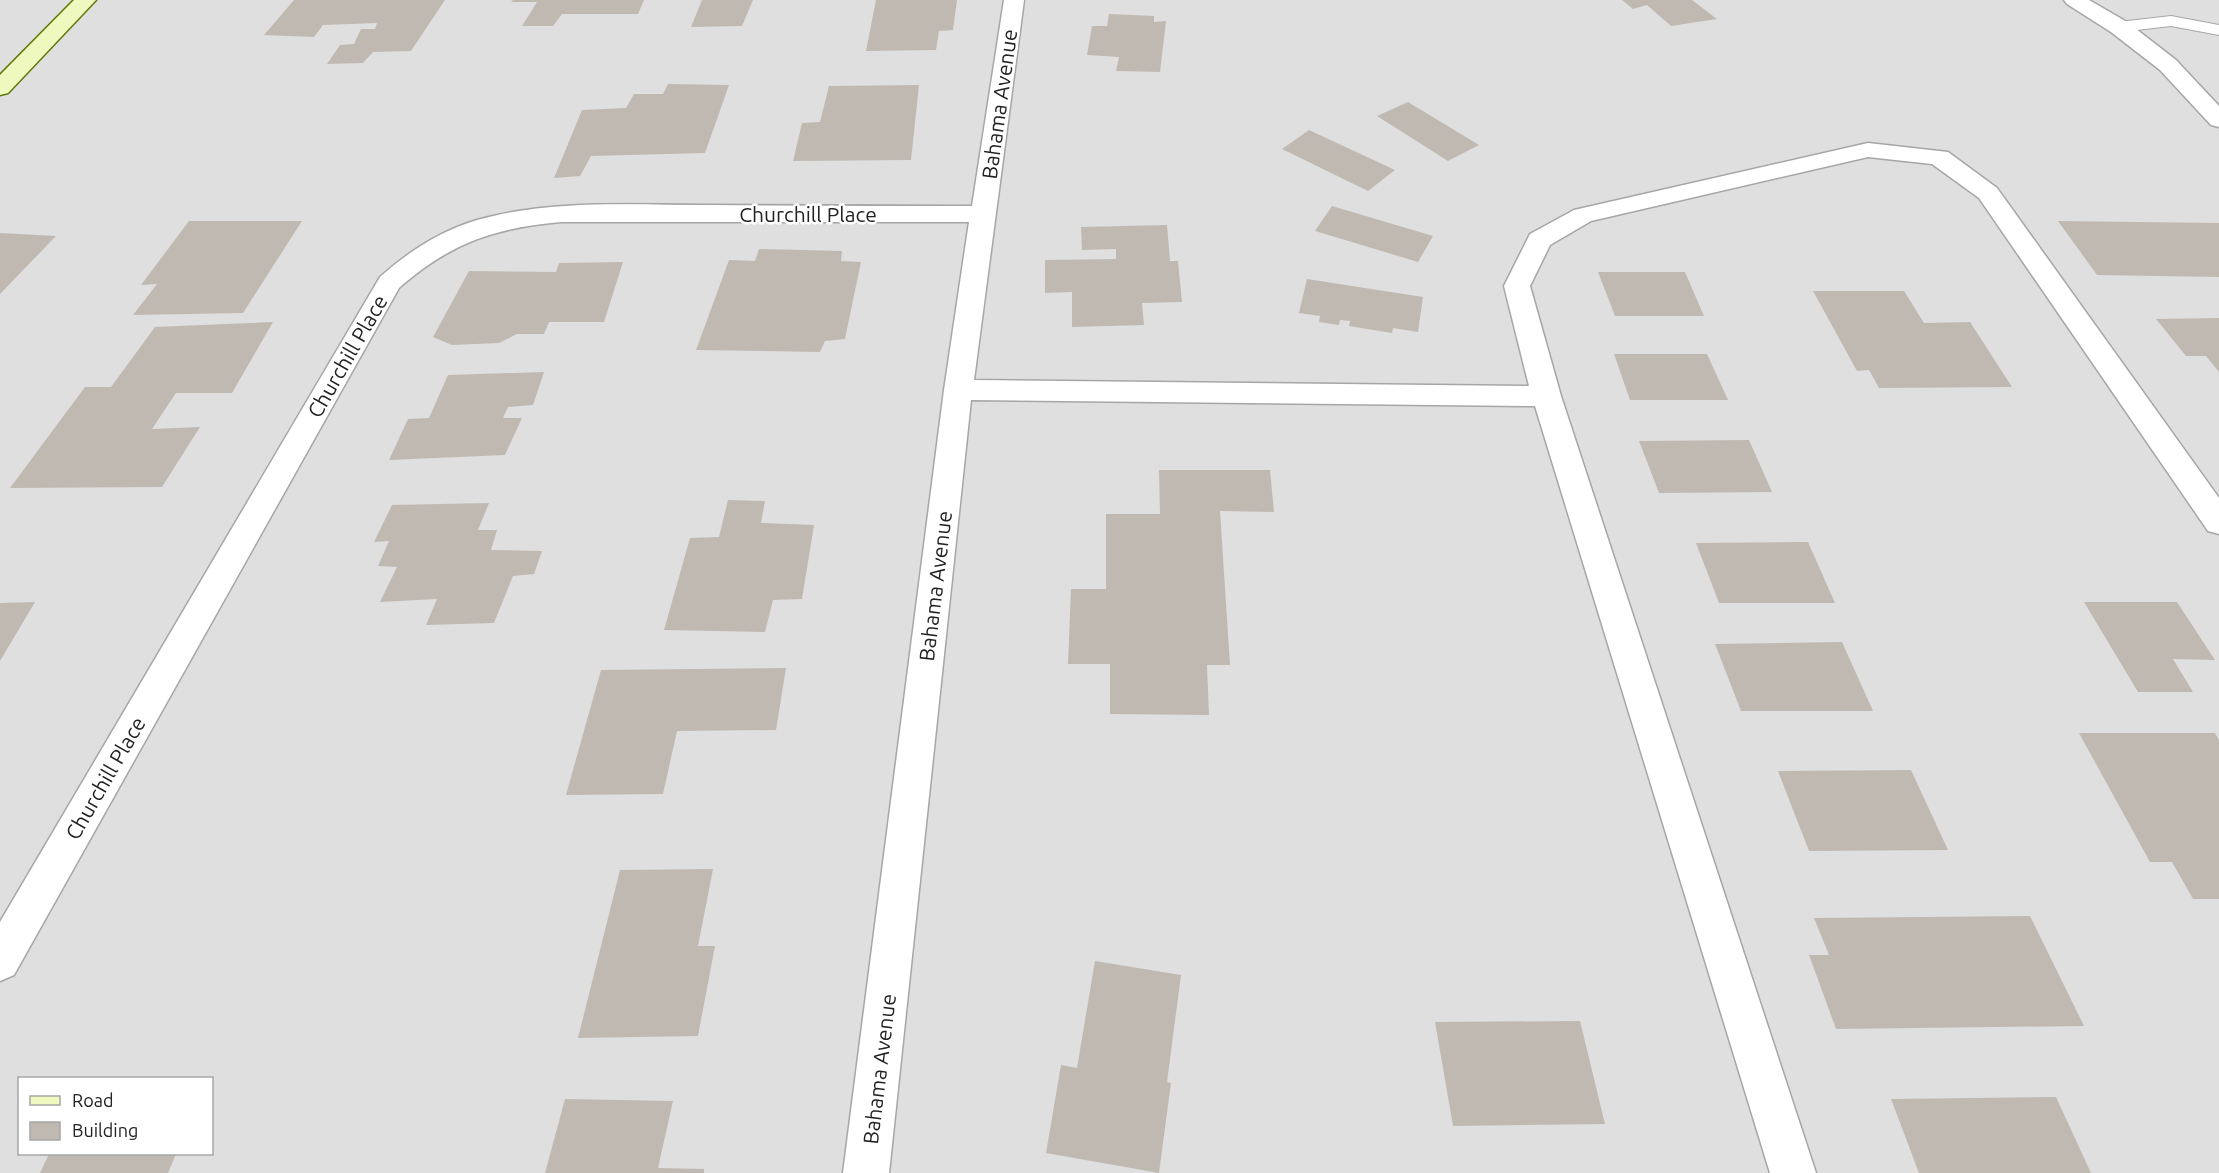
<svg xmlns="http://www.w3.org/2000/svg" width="2219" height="1173" font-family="Ubuntu,sans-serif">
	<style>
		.residential { fill: #e0dfdf; fill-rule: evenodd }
		.building { fill: #bfb9b2 }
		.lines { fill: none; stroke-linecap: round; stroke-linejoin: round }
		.lane-casing { stroke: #a6a6a6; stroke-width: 2 }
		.street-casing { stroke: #a6a6a6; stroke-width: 3 }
		.secondary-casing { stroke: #5f7a07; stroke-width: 3 }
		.lane { fill: #fff; fill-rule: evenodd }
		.street { fill: #fff; fill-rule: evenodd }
		.secondary { fill: #eff9bf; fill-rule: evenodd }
		.labels { text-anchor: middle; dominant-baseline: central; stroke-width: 5; stroke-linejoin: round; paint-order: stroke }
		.street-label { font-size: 21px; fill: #222; stroke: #fff }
	</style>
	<rect width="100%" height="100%" fill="#f2f0e9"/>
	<path class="residential" d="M0 0H2219V1173H0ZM20 1078H212V1154H20Z"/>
	<path class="building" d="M294 0H445L411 51 373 52 363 63 327 64 340 45 354 44 361 29H375L377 23 323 25 314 37 264 35Z
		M513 0H644L638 14H562L553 26H522L537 2H511Z
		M702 0H753L742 26 691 27Z
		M876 0H957L953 30 939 31 936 50 866 51Z
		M1622 0H1692L1717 19 1671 26 1647 5 1633 9Z
		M1109 14 1154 16V22L1166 21 1160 72 1116 71 1119 57 1087 55 1092 26H1107Z
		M668 84 729 85 705 153 591 156 580 176 554 178 582 110 626 108 634 94H663Z
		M919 85 911 160 793 161 802 123 820 122 829 86Z
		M1408 102 1479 145 1448 161 1377 116Z
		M1309 130 1395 170 1368 191 1282 149Z
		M1332 206 1433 236 1418 262 1315 231Z
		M189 221H302L243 313 133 315 157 284 141 285Z
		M2058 221 2219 223V277L2097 275Z
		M1167 225 1170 261H1178L1182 302 1142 303 1144 325 1072 327V292L1045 293V260L1116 259V249L1082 250 1081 227Z
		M0 233 56 236 0 294Z
		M759 249 842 251 841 261 861 262 845 339 825 341 820 352 696 350 729 260 755 261Z
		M623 262 604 322H549L544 334H517L499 343 452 345 433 337 469 271 556 272 559 263Z
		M1598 272H1685L1704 316H1615Z
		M1307 279 1423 297 1418 332 1393 328 1392 333 1349 326 1350 321 1340 320 1339 325 1319 322 1320 316 1299 313Z
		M1813 291H1904L1924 323 1970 322 2012 387 1879 388 1869 370 1857 371Z
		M2219 318V372L2206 356H2186L2156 319Z
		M273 322 232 393H176L152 429 200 427 162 487 10 488 85 387H111L155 327Z
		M1614 354H1707L1728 400H1630Z
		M544 372 533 405 508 407 503 418H522L505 455 389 460 408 419 429 418 448 375Z
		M1749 440 1772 492 1659 493 1639 441Z
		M1159 470H1270L1274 512 1220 511 1230 665H1207L1209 715 1110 714V664H1068L1071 589H1106V514H1160Z
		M728 500 765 501 761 523 814 525 802 599 773 600 765 632 664 630 690 538 719 537Z
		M489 503 478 530H497L491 550 542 551 534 574 513 576 494 623 426 625 437 599 380 602 397 567 378 566 389 541 374 542 392 505Z
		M1808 542 1835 603H1719L1696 543Z
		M35 602 0 661V603Z
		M2084 602H2177L2215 660 2173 659 2193 692H2138Z
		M1842 642 1873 711H1741L1715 644Z
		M786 668 776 730 677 731 663 794 566 795 601 670Z
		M2079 733H2215L2219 740V899H2193L2172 862H2150Z
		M1911 770 1948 850 1809 851 1778 771Z
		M713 869 698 946H715L698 1036 578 1038 620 870Z
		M2030 916 2084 1026 1836 1029 1809 955H1829L1814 918Z
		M1095 961 1181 975 1167 1082 1171 1083 1159 1173 1046 1153 1061 1065 1077 1068Z
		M1580 1021 1605 1124 1453 1126 1435 1022Z
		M2056 1097 2091 1173H1919L1891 1099Z
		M565 1099 673 1101 658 1168 704 1169V1173H545Z
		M49 1154H176L168 1173H40Z"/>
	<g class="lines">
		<defs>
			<path id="lane" d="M2171 16 2219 25V35L2171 26 2119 32 2111 27 2119 22Z"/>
			<path id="street" d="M1004 0H1024L974 380 1529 386 1504 286 1530 234 1574 210 1868 143 1948 152 1997 188 2219 498V534L2208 531 1979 198 1932 164 1868 157 1591 221 1550 245 1530 286 1561 396 1816 1173H1770L1535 406 971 400 889 1173H843L944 390 969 222H561C494 228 450 243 399 288L14 975 0 981V922L380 277C408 252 440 231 477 220 551 199 632 205 708 205 796 206 884 206 972 206Z
				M2064 0H2089L2127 22 2176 60 2219 106V127L2211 125 2160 70 2111 32 2067 4Z"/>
			<path id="secondary" d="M74 0H96L8 93 0 95V75Z"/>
		</defs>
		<use href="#lane" class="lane-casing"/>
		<use href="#street" class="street-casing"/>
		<use href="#secondary" class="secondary-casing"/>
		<use href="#lane" class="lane"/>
		<use href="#street" class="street"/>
		<use href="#secondary" class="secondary"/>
	</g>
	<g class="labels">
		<g class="street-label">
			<text transform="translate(999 104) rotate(-82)">Bahama Avenue</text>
			<text x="808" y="214">Churchill Place</text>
			<text transform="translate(347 356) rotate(-60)">Churchill Place</text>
			<text transform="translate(935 586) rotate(-83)">Bahama Avenue</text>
			<text transform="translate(105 778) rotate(-60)">Churchill Place</text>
			<text transform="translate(879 1069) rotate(-83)">Bahama Avenue</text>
		</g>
	</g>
	<rect x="18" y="1077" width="195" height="78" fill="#ffffff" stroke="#a7a7a7" stroke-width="1.5"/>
	<rect x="30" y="1096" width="30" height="9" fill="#eff9bf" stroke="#a7a7a7" stroke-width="1.5"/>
	<text x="72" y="1107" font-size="18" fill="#222222">Road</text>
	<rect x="30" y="1122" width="30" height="18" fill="#bfb9b2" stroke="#a7a7a7" stroke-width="1.5"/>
	<text x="72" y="1137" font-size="18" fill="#222222">Building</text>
</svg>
